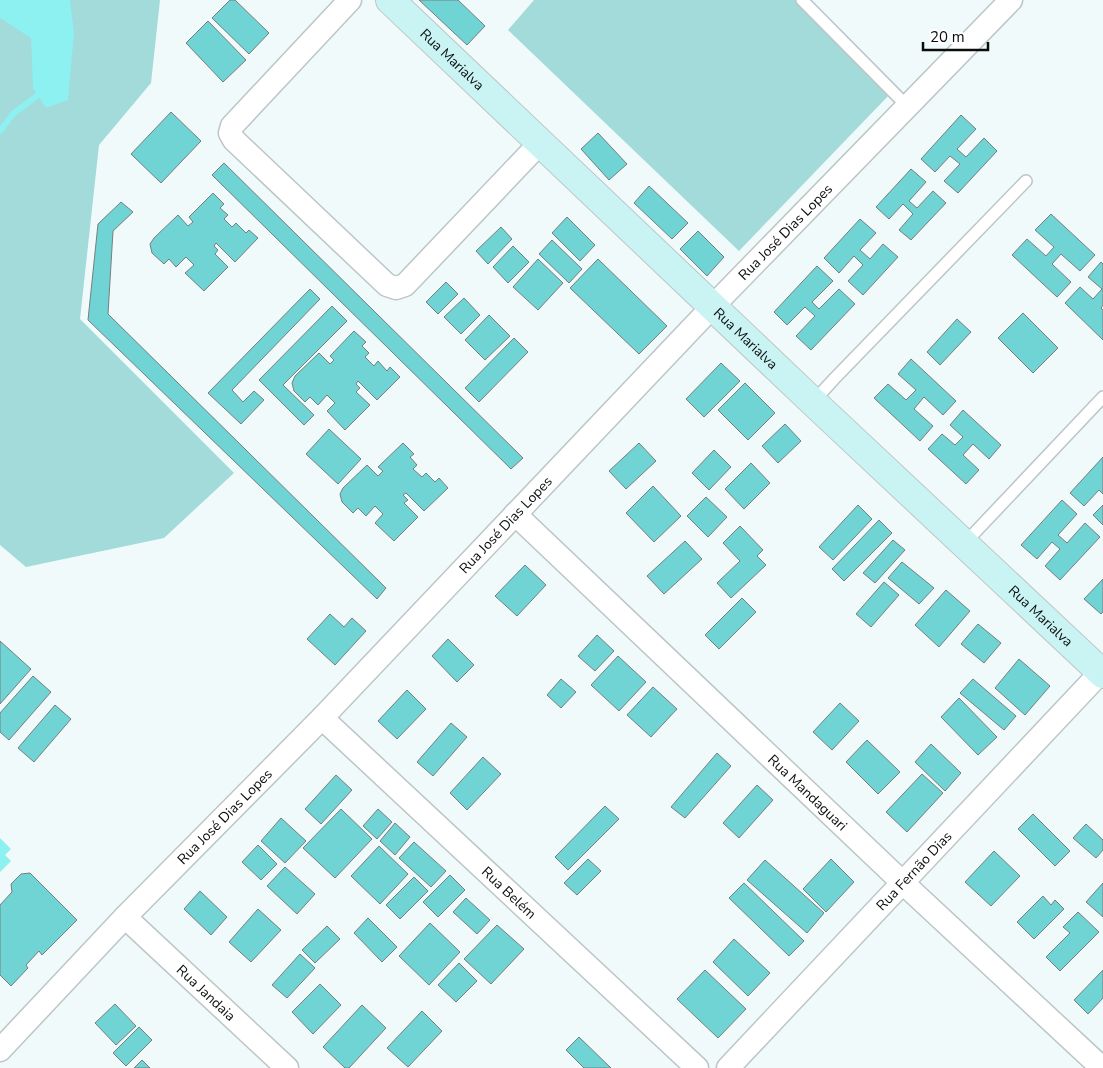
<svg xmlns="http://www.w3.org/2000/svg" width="1103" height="1068" font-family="'Nunito Sans',sans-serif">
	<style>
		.green { fill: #a3dada }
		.water { fill: #8df0f1 }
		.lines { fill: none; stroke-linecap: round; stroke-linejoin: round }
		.stream { stroke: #8df0f1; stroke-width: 6 }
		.building { fill: #70d4d5; stroke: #767e7e }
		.lane-casing { stroke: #bdc6c6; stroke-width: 14 }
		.street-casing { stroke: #bdc6c6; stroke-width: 25 }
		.secondary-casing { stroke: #bdc6c6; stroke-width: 30 }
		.lane { stroke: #fff; stroke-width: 11 }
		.street { stroke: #fff; stroke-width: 22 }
		.secondary { stroke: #caf4f4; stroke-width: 28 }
		.labels { text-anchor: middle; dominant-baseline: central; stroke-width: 4; stroke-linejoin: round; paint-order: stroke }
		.street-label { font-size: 14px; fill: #090d0c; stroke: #fff }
	</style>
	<rect width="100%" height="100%" fill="#f0fafa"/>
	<path class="green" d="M0 0H160L151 83 99 145 80 319 234 473 164 538 26 567 0 545Z
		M534 0H796L891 93 739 251 508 30Z"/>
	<path class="water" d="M0 0H70L74 32 68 100 46 108 33 88 31 38 0 18Z
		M0 838 11 849 5 855 11 861 0 872Z"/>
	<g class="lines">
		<path class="stream" d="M0 131 13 114 42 92"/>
	</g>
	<path class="building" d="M230 0H235L269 33 249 54 212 18Z
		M419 0H458L485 26 467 45Z
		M208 21 246 60 223 82 186 43Z
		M171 112 201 141 161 183 131 154Z
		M961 115 976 129 957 149 966 157 984 138 997 151 958 193 944 181 960 164 950 156 935 172 921 159Z
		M598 133 627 164 609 180 581 149Z
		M224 163 523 458 511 469 212 175Z
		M911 169 926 182 909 201 917 208 933 191 946 203 911 240 899 230 913 214 903 204 889 219 876 207Z
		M649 186 688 223 672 239 634 203Z
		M213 193 224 204 220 208 228 215 224 219 232 227 236 223 246 233 249 230 258 238 235 262 216 243 214 246 218 250 215 254 228 267 204 291 185 273 194 265 186 257 176 267 169 259 164 264 152 253 150 244 154 238 178 215 188 226 193 222 189 217Z
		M121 202 133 212 113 231 108 314 386 588 377 599 88 320 98 224Z
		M1051 214 1095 255 1080 271 1061 254 1052 264 1071 282 1057 297 1012 255 1027 239 1046 256 1054 247 1035 230Z
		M567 217 595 245 580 261 552 233Z
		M860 219 876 233 860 250 870 259 883 244 898 257 863 295 848 281 863 265 854 256 839 273 824 258Z
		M501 227 512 239 488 264 476 251Z
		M698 231 724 257 707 276 680 249Z
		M552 240 582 269 569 283 539 254Z
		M513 246 529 262 508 283 493 267Z
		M538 259 563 283 538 310 513 287Z
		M598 259 667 326 639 354 570 288Z
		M1101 262 1103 264V305L1101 308 1103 310V340L1065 303 1080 287 1093 299 1102 289 1088 277Z
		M817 266 833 281 812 302 819 309 839 289 855 304 811 350 796 336 815 316 805 307 787 325 774 312Z
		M446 282 458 294 438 314 426 302Z
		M310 289 320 299 232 390 243 402 254 391 264 400 241 424 208 393Z
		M464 298 480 315 461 334 444 317Z
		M332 306 347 321 283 385 314 415 304 425 259 380Z
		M1023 313 1058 348 1033 373 998 338Z
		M489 315 510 336 485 360 465 340Z
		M957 319 971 332 940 365 927 352Z
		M354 331 366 342 362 346 369 353 365 357 374 366 378 361 387 371 390 367 400 377 377 400 358 381 356 384 360 388 356 392 370 405 345 430 327 411 335 403 327 395 318 405 310 397 305 402 294 391 292 383 295 376 319 353 330 364 334 360 330 356Z
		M514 338 528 352 479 402 465 388Z
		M911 359 956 401 943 415 924 397 914 409 933 426 920 441 874 398 888 384 906 400 916 390 898 374Z
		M721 363 740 381 704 417 686 399Z
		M745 383 775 413 748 440 718 410Z
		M963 410 1001 445 989 459 973 444 963 455 979 470 966 484 928 449 942 434 955 445 963 437 950 425Z
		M785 424 801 441 778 463 762 446Z
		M329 429 361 459 338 484 306 454Z
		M403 443 414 454 410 457 417 465 413 469 422 477 426 473 435 482 439 478 448 488 424 511 406 493 403 495 408 500 404 503 418 517 394 541 375 523 383 514 375 506 366 516 358 508 353 513 342 502 340 494 343 488 367 465 378 476 383 471 378 467Z
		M639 443 656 461 626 489 609 471Z
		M714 450 731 467 709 490 692 473Z
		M1103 457V494L1099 490 1084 506 1070 493Z
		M751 463 770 483 744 509 725 489Z
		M653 486 681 516 654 542 626 513Z
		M706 497 727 517 708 537 687 516Z
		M1062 500 1077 514 1058 535 1067 543 1085 523 1100 537 1060 580 1045 566 1060 549 1052 542 1037 559 1021 545Z
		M858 505 872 519 833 560 819 547Z
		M1103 505V525L1093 515Z
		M879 520 892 533 844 581 832 569Z
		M740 526 763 550 757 556 766 565 731 598 717 583 740 561 723 543Z
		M893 540 905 550 875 583 863 573Z
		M685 541 702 559 664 594 647 576Z
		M902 562 934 588 919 604 888 578Z
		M525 565 546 585 517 616 495 596Z
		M1103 579V612L1101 614 1084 599Z
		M884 582 899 595 871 627 856 614Z
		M946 590 970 611 939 647 915 625Z
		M742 598 756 612 719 649 705 635Z
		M330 614 344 627 352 618 366 631 335 665 307 639Z
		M978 624 1001 643 984 663 961 644Z
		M597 635 614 651 595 671 578 656Z
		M448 639 474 665 457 682 432 656Z
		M0 641 31 669 0 704Z
		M618 656 646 682 619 711 591 685Z
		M1019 659 1050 686 1025 715 995 688Z
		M33 676 51 692 9 740 0 732V713Z
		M561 679 576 692 561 708 547 695Z
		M973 679 1016 716 1004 730 960 693Z
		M653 687 677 709 651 737 627 715Z
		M407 690 426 709 397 739 378 721Z
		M959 698 997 737 978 755 941 717Z
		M840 703 859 721 832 750 813 732Z
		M55 705 71 719 34 762 18 748Z
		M451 723 467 737 433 776 417 762Z
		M867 740 900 772 878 794 846 762Z
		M931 744 961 773 945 791 915 762Z
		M717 753 731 766 685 818 671 807Z
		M483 757 501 774 467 810 450 793Z
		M922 774 943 793 907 832 886 812Z
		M336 775 352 790 321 824 305 809Z
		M757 785 773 800 739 838 723 823Z
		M605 806 619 819 568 870 555 857Z
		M341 809 372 839 335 878 303 848Z
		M378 809 392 822 377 839 363 826Z
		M1033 814 1070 851 1055 866 1018 829Z
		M281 818 306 841 285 863 261 841Z
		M395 823 410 837 395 855 380 841Z
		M1086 824 1103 840V850L1096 858 1073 838Z
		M414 842 446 871 431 887 399 858Z
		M258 845 277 864 261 880 242 862Z
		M379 846 408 874 380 904 351 876Z
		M994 851 1020 876 991 906 965 882Z
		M588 859 601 871 577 895 564 883Z
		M831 859 854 882 826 912 803 889Z
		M765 860 824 913 807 933 747 880Z
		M285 867 315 894 297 914 267 886Z
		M30 873 77 920 42 955 39 951 26 965 28 968 11 986 0 975V905L12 892 11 884 21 874Z
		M450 875 465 890 438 917 423 902Z
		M414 877 428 891 400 919 386 905Z
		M744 883 804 941 789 956 729 898Z
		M1103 883V917L1086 902Z
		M200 891 227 917 211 935 184 909Z
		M1043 896 1051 905 1055 900 1064 909 1034 939 1017 922Z
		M466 898 490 920 477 934 453 912Z
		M258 909 281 930 251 962 229 942Z
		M1078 912 1099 932 1060 971 1046 957 1070 933 1063 927Z
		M368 918 397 947 382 962 354 933Z
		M430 923 460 952 429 985 399 956Z
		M497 925 524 949 491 984 464 959Z
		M327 926 340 939 315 963 302 950Z
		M734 939 770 973 748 996 713 962Z
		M300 954 315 968 287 998 272 985Z
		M459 963 477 981 456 1002 438 985Z
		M705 970 746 1009 718 1038 677 999Z
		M1103 970V998L1088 1014 1074 1000Z
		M320 984 341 1005 313 1034 292 1012Z
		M115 1004 136 1026 116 1045 95 1023Z
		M362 1005 386 1028 349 1068H345L323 1047Z
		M422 1011 442 1031 408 1067 387 1048Z
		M139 1027 152 1040 126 1066 113 1053Z
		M579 1037 611 1068H584L566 1050Z
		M142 1060 150 1068H134Z"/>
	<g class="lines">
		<defs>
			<path id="lane" d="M802 0 907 106
				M813 402 834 379 1026 181
				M964 544 1103 397"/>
			<g id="street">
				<path d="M350 0 232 126 230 133 234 140 387 285 396 288 405 285 540 143"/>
				<path id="s1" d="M515 514 903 883 1102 1068"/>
				<path id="s2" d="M322 718 697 1068"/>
				<path id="s3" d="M125 917 287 1068"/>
				<path id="s4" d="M0 1050 125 917 322 718 713 306 1011 0"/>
				<path id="s5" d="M728 1068 1101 672"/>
			</g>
			<g id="secondary">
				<path id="s6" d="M390 0 813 402 1103 674"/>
			</g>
		</defs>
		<use href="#lane" class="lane-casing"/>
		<use href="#street" class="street-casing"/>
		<use href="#secondary" class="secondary-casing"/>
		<use href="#lane" class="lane"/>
		<use href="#street" class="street"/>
		<use href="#secondary" class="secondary"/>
	</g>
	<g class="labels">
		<g class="street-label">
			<text stroke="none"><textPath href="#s6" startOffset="86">Rua Marialva</textPath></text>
			<text stroke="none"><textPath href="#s4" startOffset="1134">Rua José Dias Lopes</textPath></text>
			<text stroke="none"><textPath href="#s6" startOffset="491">Rua Marialva</textPath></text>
			<text stroke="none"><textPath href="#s4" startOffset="729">Rua José Dias Lopes</textPath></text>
			<text stroke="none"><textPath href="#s6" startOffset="896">Rua Marialva</textPath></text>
			<text stroke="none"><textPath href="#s1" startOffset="404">Rua Mandaguari</textPath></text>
			<text stroke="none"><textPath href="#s4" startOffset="324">Rua José Dias Lopes</textPath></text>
			<text stroke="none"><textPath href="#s5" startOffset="271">Rua Fernão Dias</textPath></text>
			<text stroke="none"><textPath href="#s2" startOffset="256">Rua Belém</textPath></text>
			<text stroke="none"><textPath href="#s3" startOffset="111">Rua Jandaia</textPath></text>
		</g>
	</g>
	<path d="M923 42v8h65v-8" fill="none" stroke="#090d0c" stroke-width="2.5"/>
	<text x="930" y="42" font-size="15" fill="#090d0c" stroke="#ffffff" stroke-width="4" paint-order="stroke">20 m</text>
</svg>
